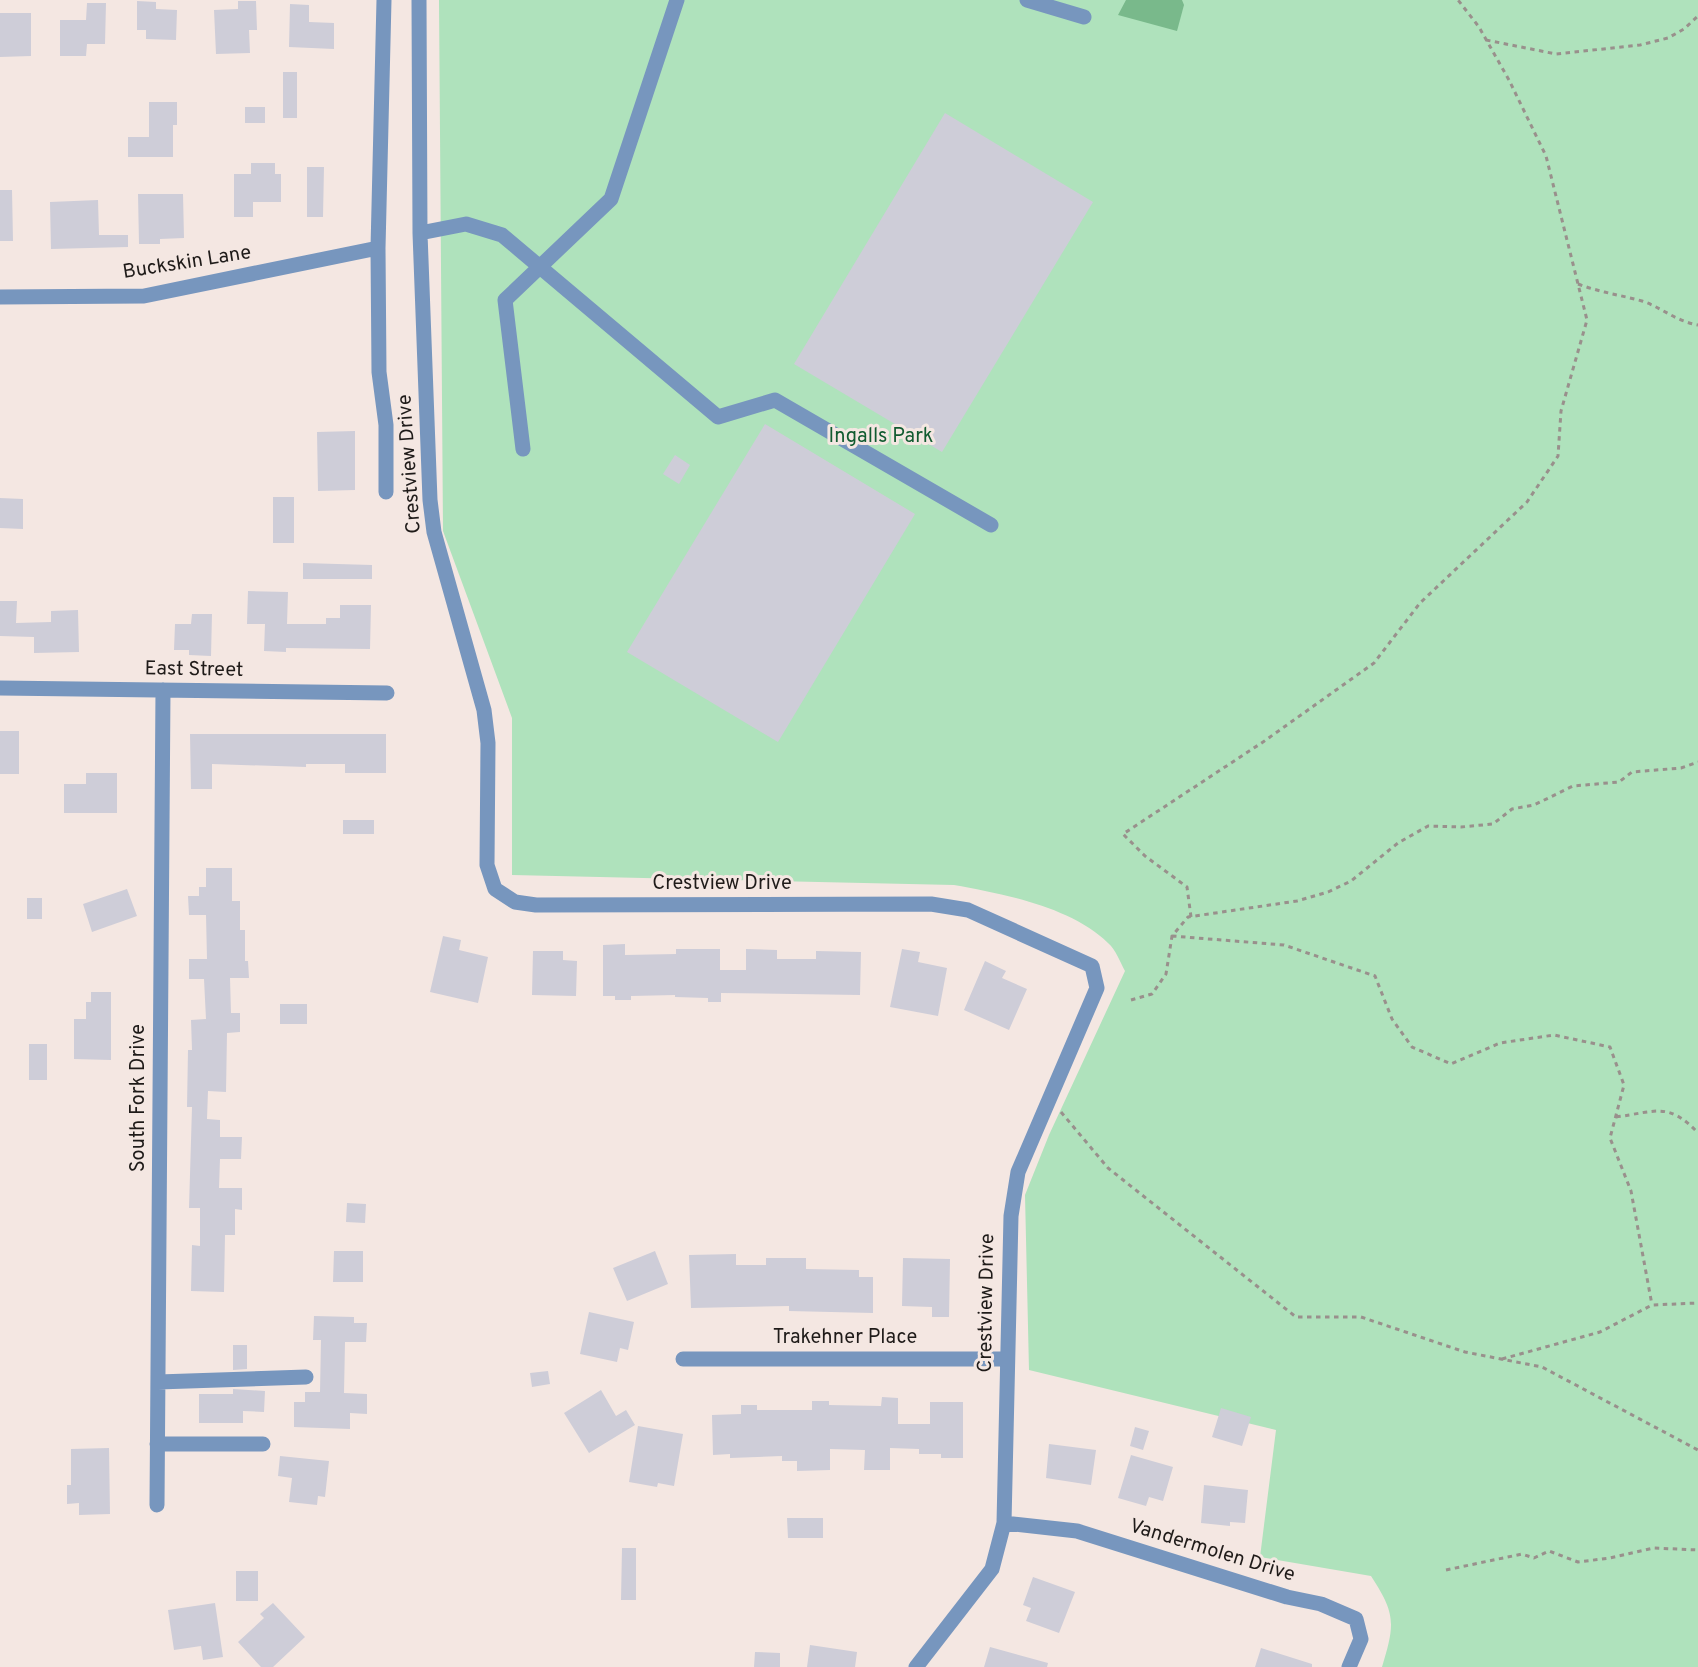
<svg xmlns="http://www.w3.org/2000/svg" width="1698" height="1667" font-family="Overpass,sans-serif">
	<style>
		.green { fill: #afe2bc }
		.forest { fill: #79b98b }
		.building { fill: #cecdd8 }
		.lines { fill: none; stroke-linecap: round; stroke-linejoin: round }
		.path { stroke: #99908c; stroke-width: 3; stroke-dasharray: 4.5 4.5; stroke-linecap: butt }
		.minor { stroke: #7796be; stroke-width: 15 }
		.labels { text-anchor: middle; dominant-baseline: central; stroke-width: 6; stroke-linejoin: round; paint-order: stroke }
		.street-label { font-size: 20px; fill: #1f1b19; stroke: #f4e7e2 }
		.park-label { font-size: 20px; fill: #115b30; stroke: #f4e7e2 }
	</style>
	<rect width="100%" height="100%" fill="#f4e7e2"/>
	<path class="green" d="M439 0H1698V1667H1382C1395 1624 1396 1614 1371 1576L1260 1557 1276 1430 1029 1370 1025 1195 1049 1135 1125 971C1120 962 1116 950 1108 943 1071 907 1004 894 954 885L512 875V718L443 531Z"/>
	<path class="forest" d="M1126 0H1182L1184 5 1177 31 1118 15Z"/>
	<path class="building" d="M137 1 156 2V9L177 10 176 40 146 39V30H137Z
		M238 1H256L257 30H249L250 53 216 54 214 10 238 9Z
		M87 3H106L105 44H87L86 56H60V20H86Z
		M290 4 309 5V22L334 23V49L289 47Z
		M0 13H31V56L0 57Z
		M283 72H297V118H283Z
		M149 102H177V125H173V157H128V137H149Z
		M245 107H265V123H245Z
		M945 113 1093 202 942 452 794 364Z
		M251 163H275V174H281V202H253V217H234V174H251Z
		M307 167H324L323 217H307Z
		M0 190H12L13 241H0Z
		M138 194H183L184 238 160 239V244H139Z
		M98 200 99 235H128V247L51 249 50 202Z
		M765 424 915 514 778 742 627 652Z
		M355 431V490L318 491 317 432Z
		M675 455 690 465 679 484 663 474Z
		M273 497H294V543H273Z
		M0 498 23 499V529L0 528Z
		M303 563 372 565V579H303Z
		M248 591 288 592 287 624H326V618H340V605H371L370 649 286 648V652L264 651 265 624H247Z
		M0 601H17L16 623 51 622V611L78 610 79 652 34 653V637L0 636Z
		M192 614H212L211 656 189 655V650H174L175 624H191Z
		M0 731H19V774H0Z
		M190 734H386V773H345V764H306V767L212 764V789H191Z
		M86 773H117V813H64V784H86Z
		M343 820H374V834H343Z
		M206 868H232V901H240V930H245V961H248L249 978H230L231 1013H240V1032L227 1033 226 1092 208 1091 207 1119 220 1120V1137H242L241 1159H220L219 1188H242V1210L235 1209V1235H225L224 1292 191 1291 192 1245 200 1246V1208H189L192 1107H187L188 1050H192L191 1020 206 1019 204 979H189V959H207L206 915H189L188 896H199V887H206Z
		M127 889 137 916 92 932 83 904Z
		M27 898H42V919H27Z
		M443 936 461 940 459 950 488 957 478 1003 430 992Z
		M625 944V955L676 954V949H720V970H746V949L777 950V959H816V951L861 952 860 995 721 993V1002H708V998L675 997V995L631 996V1000H615V996H603V945Z
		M902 949 920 952 918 962 947 968 938 1016 890 1007Z
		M533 951H563V960L577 961 576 996 532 995Z
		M985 961 1006 971 1002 978 1027 989 1009 1030 964 1010Z
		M91 992H111V1060L74 1059V1019H86V1002H91Z
		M280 1004H307V1024H280Z
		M29 1044H47V1080H29Z
		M347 1203 366 1204 365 1223 346 1222Z
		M334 1251H363V1282H333Z
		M655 1251 668 1284 627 1301 613 1268Z
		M736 1254V1265H766V1258H806V1269L859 1270V1277H873V1313L789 1311V1306L691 1308 689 1255Z
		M903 1258 950 1259 949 1317H932V1307L902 1306Z
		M589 1312 634 1322 628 1350 620 1348 617 1362 580 1354Z
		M314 1316 354 1317V1323H367L366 1342H345L344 1393 367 1394V1414L350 1413V1429L294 1427V1402H305V1392H320L321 1340H313Z
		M233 1345H247V1369L233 1370Z
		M548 1371 550 1384 532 1387 530 1373Z
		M233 1389 265 1391 264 1412 243 1411V1423H199V1394H233Z
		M601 1390 616 1416 626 1410 635 1425 589 1453 564 1413Z
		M882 1397 898 1398V1424H930V1402H963V1458H941V1454H919V1449L890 1448V1470H864L865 1450 830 1449V1470L797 1471V1461H782V1456L730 1458V1454L713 1455 712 1415 741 1414V1405H757V1410H812V1401H829V1405L881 1406Z
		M1221 1408 1251 1417 1242 1446 1212 1437Z
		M638 1426 683 1434 674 1486 658 1483 657 1487 629 1482Z
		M1135 1427 1149 1431 1143 1450 1130 1446Z
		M1049 1444 1096 1450 1091 1485 1046 1478Z
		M109 1448 110 1514 79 1515V1503L67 1504V1485H71V1449Z
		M1131 1455 1173 1467 1163 1501 1149 1497 1146 1506 1118 1498Z
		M280 1456 329 1461 325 1497 318 1496 317 1505 289 1502 292 1478 278 1476Z
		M1204 1485 1248 1490 1245 1523 1230 1522V1526L1201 1523Z
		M787 1518H823V1538H788Z
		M622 1548H636V1600H621Z
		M236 1571H258V1601H236Z
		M1033 1577 1075 1592 1059 1633 1026 1621 1031 1608 1023 1605Z
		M215 1603 223 1657 203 1660 201 1646 174 1650 168 1610Z
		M273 1603 305 1637 273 1667H261L238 1642 264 1618 260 1614Z
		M810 1645 857 1652 855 1667H807Z
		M990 1647 1048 1663 1047 1667H984Z
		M1261 1648 1312 1664V1667H1255Z
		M755 1652 780 1653V1667H754Z"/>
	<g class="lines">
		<path class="path" d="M1486 40 1556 54 1640 45 1668 38 1684 29 1698 16
			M1578 284C1599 292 1620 295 1642 301 1661 307 1675 321 1698 325
			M1191 917 1187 887 1145 856 1123 834 1263 742 1374 663 1420 603 1527 502 1558 456 1561 411 1587 320 1546 156 1509 80 1479 27 1458 0
			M1172 936 1284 945 1375 976 1392 1019 1412 1047 1451 1064 1500 1043 1554 1035 1610 1047 1624 1085 1610 1138 1631 1191 1652 1305
			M1131 1000 1152 994 1166 974 1172 936 1188 917 1297 901 1328 892 1351 881 1398 843 1428 826 1461 827 1493 824 1512 809 1534 805 1573 786 1619 782 1632 772 1681 768 1698 762
			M1061 1112 1108 1168 1296 1317H1361L1465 1352 1542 1367 1698 1450
			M1616 1117C1655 1112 1668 1101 1698 1133
			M1502 1359 1600 1332 1652 1305 1698 1303
			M1446 1570 1522 1554 1534 1558 1549 1551 1578 1562 1610 1558 1654 1548 1698 1550"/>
		<path class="minor" d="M384 0 378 248 379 372 386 425V492
			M419 0 420 233 430 500 434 532 484 710 488 743 487 865 495 889 515 902 536 905 931 904 968 910 1092 966 1097 988 1018 1172 1011 1216 1004 1523 992 1569 916 1667
			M1027 0 1084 17
			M420 233 466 224 502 235 718 417 775 400 991 525
			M0 297 144 296 378 248
			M523 449 505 300 611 199 677 0
			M0 688 387 693
			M683 1359H1007
			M158 1382 306 1377
			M157 1444H263
			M157 1505 163 690
			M1004 1523 1077 1531 1287 1597 1321 1604 1356 1619 1361 1639 1349 1667"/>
	</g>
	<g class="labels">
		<g class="street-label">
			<text transform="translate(187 263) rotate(-9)">Buckskin Lane</text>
			<text transform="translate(410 464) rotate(-94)">Crestview Drive</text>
			<text transform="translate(194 670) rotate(1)">East Street</text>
			<text x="722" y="884">Crestview Drive</text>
			<text transform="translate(139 1098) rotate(-90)">South Fork Drive</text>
			<text transform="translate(987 1303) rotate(-89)">Crestview Drive</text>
			<text x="845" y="1338">Trakehner Place</text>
			<text transform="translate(1212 1551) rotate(17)">Vandermolen Drive</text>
		</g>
		<g class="park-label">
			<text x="881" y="437">Ingalls Park</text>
		</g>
	</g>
</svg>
